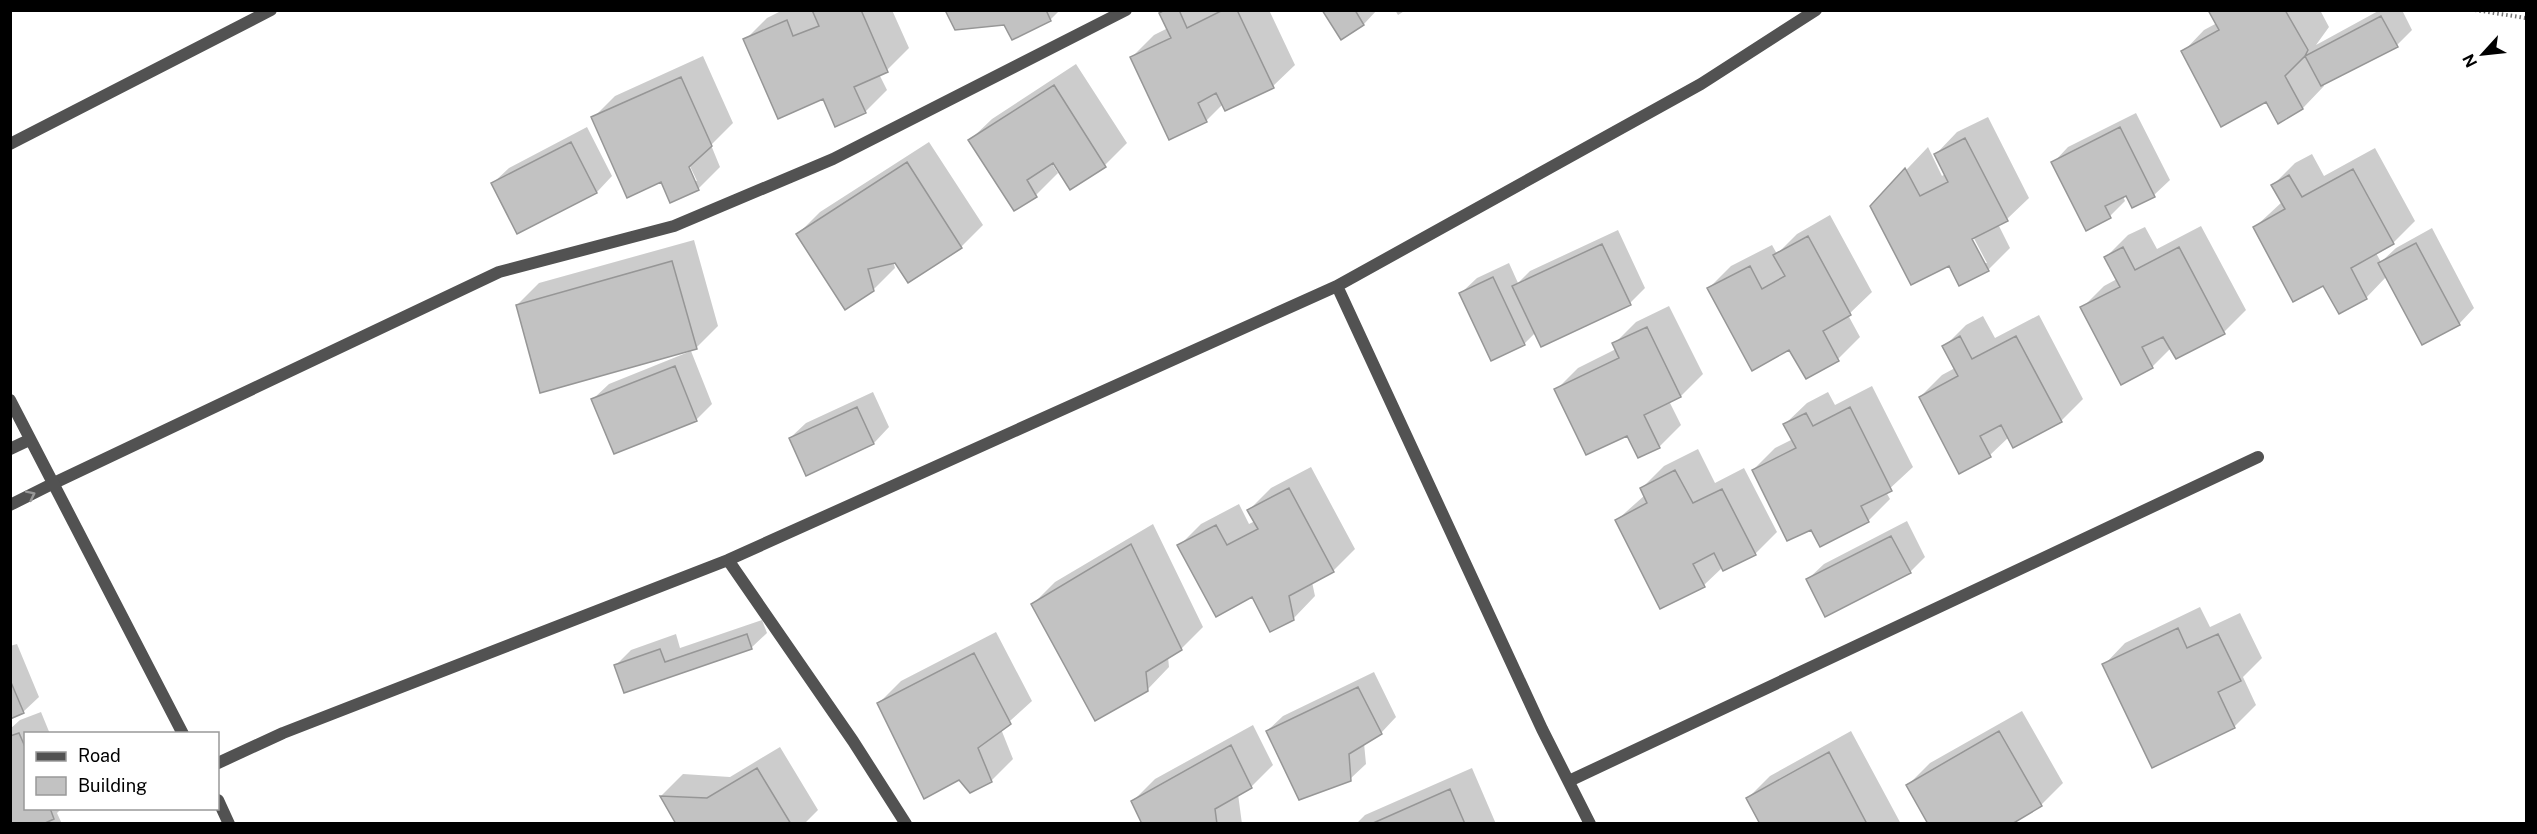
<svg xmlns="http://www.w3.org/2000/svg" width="2537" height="834" font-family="'Public Sans',sans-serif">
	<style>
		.shadow { fill: #0003; fill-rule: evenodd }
		.building { fill: #c2c2c2; stroke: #969696; stroke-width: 1.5 }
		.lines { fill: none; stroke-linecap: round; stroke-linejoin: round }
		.path { stroke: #747474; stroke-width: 4; stroke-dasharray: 1.5 3; stroke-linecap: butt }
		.service { stroke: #525252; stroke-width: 12 }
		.minor { stroke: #525252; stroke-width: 12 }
		.tertiary { stroke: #525252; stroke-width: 12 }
		.oneway { stroke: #979797 }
	</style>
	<rect width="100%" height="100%" fill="#fff"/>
	<path class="shadow" d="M783 10H892L909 48 887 70 879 74 887 90 865 112 823 97 745 40 767 18Z
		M947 10H1060L1050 20 1005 23Z
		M1164 10H1269L1295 65 1273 86 1226 109 1223 104 1206 121 1132 57 1154 35 1168 28Z
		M1324 10H1377L1364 24 1342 38Z
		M1395 10H1406L1398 15Z
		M2210 10H2320L2329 27 2316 45 2380 10H2402L2412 30 2397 45 2323 84 2324 86 2303 108 2278 121 2267 100 2183 52 2204 30 2217 23Z
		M703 56 733 123 711 145 720 167 698 189 662 180 593 118 615 96ZM687 160 697 181H693L685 161Z
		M1076 64 1127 143 1105 165 1070 188 1054 161 1051 162 1058 173 1036 195 1014 209 970 140 992 119Z
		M2136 113 2170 180 2154 195 2133 206 2127 194 2123 196 2125 201 2110 216 2053 163 2068 147Z
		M1988 117 2029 198 2007 219 1998 224 2010 248 1988 270 1950 263 1872 206 1928 147 1942 176 1945 174 1936 154 1957 132ZM1970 231 1987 263H1983L1968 233Z
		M587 127 612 176 597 192 518 232 493 183 509 168Z
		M929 142 983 225 961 247 892 257 895 268 873 290 798 234 820 212Z
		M2375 148 2415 221 2393 243 2376 253 2381 262 2396 248 2432 228 2474 308 2459 324 2387 276 2366 298 2323 284 2255 227 2282 202 2273 185 2295 163 2312 154 2324 176Z
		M1830 215 1872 292 1848 315 1860 337 1838 359 1806 377 1790 348 1709 288 1731 266 1772 245 1777 254 1797 234Z
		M2201 226 2246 310 2224 332 2171 348 2152 367 2082 308 2104 286 2117 279 2106 257 2128 235 2145 227 2157 249Z
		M1618 230 1645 288 1630 303 1536 332 1524 344 1461 293 1477 278 1509 263 1518 283 1530 271Z
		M694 240 718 326 696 348 517 305 539 283Z
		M1669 306 1703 374 1681 396 1669 401 1681 425 1659 447 1628 434 1556 390 1578 368 1616 349 1614 344 1636 322Z
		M2039 315 2083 399 2061 421 2009 437 1990 455 1920 397 1942 375 1955 368 1944 347 1966 325 1983 316 1995 338Z
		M691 351 712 404 696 420 593 399 609 384Z
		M1872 386 1913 467 1886 492 1890 499 1868 521 1811 528 1753 470 1775 448 1793 439 1785 424 1807 403 1828 392 1835 405Z
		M873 392 889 427 874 443 806 474 790 438 806 423Z
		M1698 449 1715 483 1744 468 1777 532 1755 554 1723 567 1704 585 1617 520 1645 495 1642 488 1664 466Z
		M1311 467 1355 549 1333 571 1312 582 1315 596 1293 619 1253 595 1179 546 1201 524 1239 504 1249 524 1255 521 1249 510 1271 488Z
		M1907 521 1925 557 1910 572 1808 579 1824 564Z
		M1153 524 1203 627 1181 649 1168 657 1169 667 1147 690 1033 604 1055 582Z
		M2200 607 2210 627 2240 613 2262 658 2243 677 2256 705 2234 727 2104 665 2125 643Z
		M762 620 767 633 751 648 625 691 616 665 631 650 676 634 680 648Z
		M996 632 1032 701 1001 729 1013 759 991 781 959 778 879 703 901 681Z
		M17 644 39 697 23 712 10 717V646Z
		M1374 672 1396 717 1381 733 1364 743 1366 764 1350 779 1267 731 1283 716Z
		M2022 711 2063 783 2041 805 1908 785 1930 763Z
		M41 712 50 734H26V808H62L57 813 62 824H10V729L20 720Z
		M1253 725 1273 765 1251 787 1238 794 1242 824H1143L1133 801 1155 779Z
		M1851 731 1901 824H1762L1748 798 1770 776Z
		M780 747 818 810 804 824H678L661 796 683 774 730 777Z
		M1472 768 1496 824H1356L1365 815Z"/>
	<path class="building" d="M812 10H861L888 72 854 87 866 113 835 127 823 99 778 119 743 39 787 20 793 36 819 26Z
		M945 10H1046L1051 21 1012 40 1004 25 955 30Z
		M1165 10H1179L1187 28 1223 10H1237L1274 88 1225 111 1216 93 1198 103 1207 122 1169 140 1130 57 1171 38 1159 13Z
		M1322 10H1355L1364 25 1341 40Z
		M2208 10H2285L2308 50 2305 56 2285 76 2303 109 2278 124 2266 102 2221 127 2181 51 2219 30Z
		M2381 16 2398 47 2321 86 2305 56Z
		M681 77 712 146 689 167 699 190 670 203 661 182 627 198 591 117Z
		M1054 85 1106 167 1070 190 1053 163 1027 180 1037 197 1014 211 968 140Z
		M2120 127 2155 197 2132 208 2126 196 2105 206 2111 218 2086 231 2051 162Z
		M1965 138 2008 221 1972 239 1989 271 1959 286 1949 266 1911 285 1870 206 1905 168 1920 196 1948 182 1934 154Z
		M571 142 597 193 517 234 491 183Z
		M907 162 962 248 908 283 895 263 868 269 874 291 845 310 796 234Z
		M2353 169 2394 244 2351 268 2367 299 2339 314 2323 286 2293 302 2253 227 2285 209 2271 185 2289 175 2302 197Z
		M1808 236 1851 315 1823 331 1839 361 1806 379 1789 350 1752 371 1707 288 1750 266 1762 289 1785 276 1773 255Z
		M2416 243 2460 325 2422 345 2378 263Z
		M1602 244 1631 305 1541 347 1512 286Z
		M2123 247 2135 270 2179 247 2225 334 2176 359 2163 337 2142 347 2153 368 2121 385 2080 307 2120 287 2104 257Z
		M672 261 697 349 540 393 516 305Z
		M1493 277 1525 345 1491 361 1459 293Z
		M1647 327 1681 397 1644 415 1660 448 1638 458 1627 436 1586 455 1554 389 1619 358 1612 343Z
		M1960 336 1972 359 2016 336 2062 422 2013 448 2001 425 1980 436 1991 457 1959 474 1919 397 1958 376 1942 346Z
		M675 366 697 421 614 454 591 399Z
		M857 407 874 444 806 476 789 438Z
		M1850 407 1892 491 1861 506 1869 522 1820 547 1811 530 1787 541 1752 470 1796 448 1783 424 1806 413 1813 426Z
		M1675 470 1693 503 1722 489 1756 555 1723 571 1714 553 1693 564 1705 587 1660 609 1615 520 1647 503 1640 488Z
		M1289 488 1334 572 1289 596 1294 620 1270 632 1252 597 1216 617 1177 545 1216 525 1227 545 1258 529 1247 510Z
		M1891 536 1911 573 1825 617 1806 579Z
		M1131 544 1182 650 1146 672 1148 691 1095 721 1031 604Z
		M2178 628 2187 648 2218 634 2241 681 2218 692 2235 728 2152 768 2102 664Z
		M747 634 752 649 624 693 614 665 660 649 665 662Z
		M974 653 1011 724 978 748 992 782 970 793 959 780 924 799 877 703Z
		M10 680 24 713 10 719Z
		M1358 687 1382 734 1349 754 1351 781 1299 800 1266 731Z
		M1999 731 2042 806 2012 824H1928L1906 785Z
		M19 733 26 749V808H50L54 819 43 824H10V736Z
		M1231 745 1252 788 1215 809 1217 824H1142L1131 801Z
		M1829 752 1867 824H1760L1746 798Z
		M757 768 791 824H676L660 796 707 798Z
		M1450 789 1465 824H1371Z"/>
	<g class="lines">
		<path class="path" d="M2475 10 2526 18"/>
		<path class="service" d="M52 484 499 272 674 226 833 159 1126 10"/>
		<path class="minor" d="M10 144 271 10
			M1337 286 1542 729 1590 824
			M728 560 853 741 906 824
			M218 763 283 733 728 560 1337 286 1701 84 1816 10
			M1569 781 2258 457"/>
		<path class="tertiary" d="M10 400 183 734
			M10 449 29 440
			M10 505 52 484
			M218 800 229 824"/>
	</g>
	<defs><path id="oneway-chevron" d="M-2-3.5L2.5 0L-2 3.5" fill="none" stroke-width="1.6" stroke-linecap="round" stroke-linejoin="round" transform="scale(1.5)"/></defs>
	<use class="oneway" href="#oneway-chevron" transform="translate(31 495) rotate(-26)"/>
	<rect width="2537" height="834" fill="none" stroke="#000000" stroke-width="24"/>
	<rect x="24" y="732" width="195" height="78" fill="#ffffff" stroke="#999999" stroke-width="1.5"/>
	<rect x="36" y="752" width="30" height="9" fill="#525252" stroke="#999999" stroke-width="1.5"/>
	<text x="78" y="762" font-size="18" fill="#000000">Road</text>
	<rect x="36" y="777" width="30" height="18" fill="#c2c2c2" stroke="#999999" stroke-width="1.5"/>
	<text x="78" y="792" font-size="18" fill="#000000">Building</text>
	<g transform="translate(2483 54) rotate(243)" stroke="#ffffff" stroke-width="4.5" paint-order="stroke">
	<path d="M0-4.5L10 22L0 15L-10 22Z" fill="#000000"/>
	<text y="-9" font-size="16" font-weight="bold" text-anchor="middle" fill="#000000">N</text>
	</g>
</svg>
